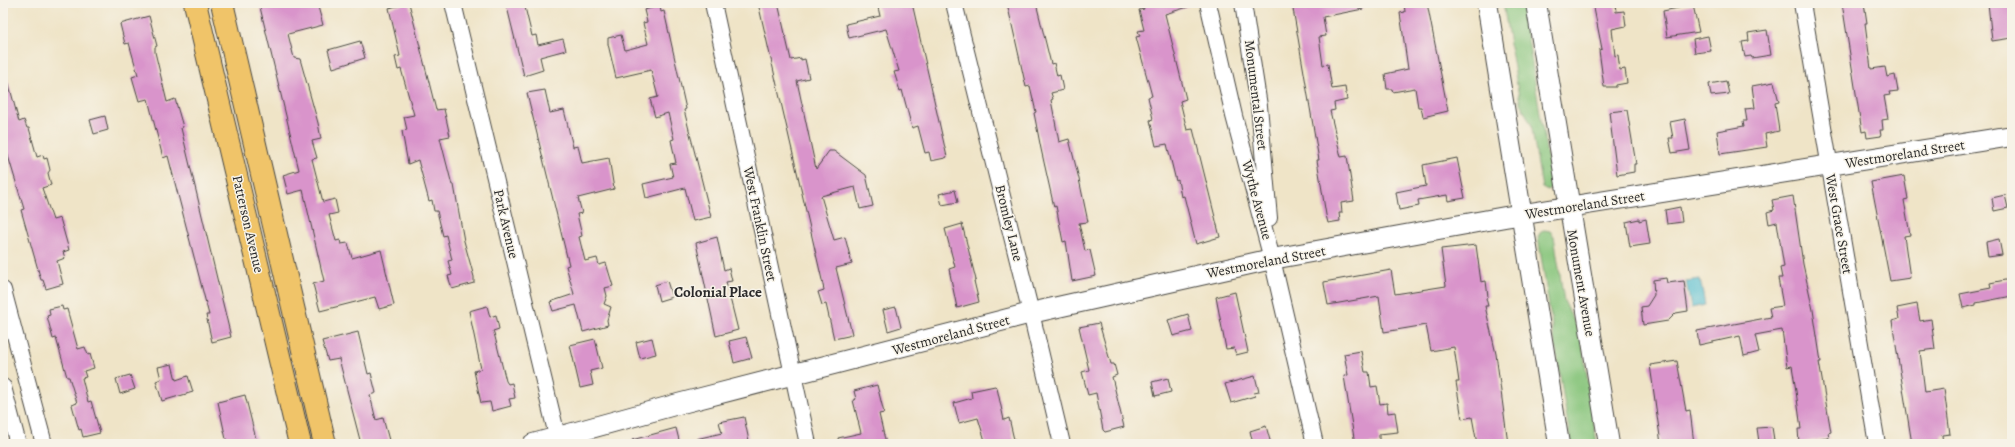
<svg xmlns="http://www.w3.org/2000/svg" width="2015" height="447" font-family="Alegreya,serif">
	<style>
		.green { fill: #87c57b; stroke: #597853 }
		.water { fill: #54bed0; stroke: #40747e }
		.building { fill: #d994cb }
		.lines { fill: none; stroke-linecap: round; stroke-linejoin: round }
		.minor-casing { stroke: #484742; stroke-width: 18 }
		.tertiary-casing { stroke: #484742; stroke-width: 22 }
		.primary-casing { stroke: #484742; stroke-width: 24 }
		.minor { stroke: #fff; stroke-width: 16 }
		.tertiary { stroke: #fff; stroke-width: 20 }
		.primary { stroke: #f0c469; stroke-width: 22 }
		.labels { text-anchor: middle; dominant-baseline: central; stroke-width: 3; stroke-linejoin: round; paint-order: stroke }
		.street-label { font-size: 14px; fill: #2b2b2b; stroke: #f7f3e8 }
		.neighbourhood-label { font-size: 15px; font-weight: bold; fill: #2b2b2b; stroke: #f7f3e8 }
	</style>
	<rect width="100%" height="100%" fill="#f7f3e8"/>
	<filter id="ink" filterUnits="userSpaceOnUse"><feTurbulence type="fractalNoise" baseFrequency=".025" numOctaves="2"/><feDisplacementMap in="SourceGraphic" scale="8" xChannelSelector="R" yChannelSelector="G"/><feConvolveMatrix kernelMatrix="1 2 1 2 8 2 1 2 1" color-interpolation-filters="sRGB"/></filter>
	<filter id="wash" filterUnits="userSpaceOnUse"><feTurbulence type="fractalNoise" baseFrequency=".012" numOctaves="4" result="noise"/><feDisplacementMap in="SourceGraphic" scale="16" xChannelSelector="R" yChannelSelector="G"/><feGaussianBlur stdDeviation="0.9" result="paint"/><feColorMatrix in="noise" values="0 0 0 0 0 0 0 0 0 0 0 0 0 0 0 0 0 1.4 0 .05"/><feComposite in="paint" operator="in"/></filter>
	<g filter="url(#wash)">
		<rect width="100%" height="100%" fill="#efe4c7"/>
		<path class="green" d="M1503 3H1522L1552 186 1548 191 1542 188 1531 124 1520 103Z
			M1545 230 1550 231 1554 236 1564 301 1581 335 1597 444H1571L1538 237 1540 233Z"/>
		<path class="water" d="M1700 279 1705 305 1691 308 1686 281Z"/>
		<g id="blocks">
			<path class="building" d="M259 3H317L323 25 288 34 294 58 300 59 318 123 321 139 312 141 317 158 312 159 323 202 335 199 338 213 329 215 336 241 340 240 341 244 348 243 352 258 381 250 394 305 379 309 375 297 320 311 313 284 324 281 303 190 288 194 283 175 299 170Z
				M409 3 436 110 444 109 450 136 440 138 452 185H454L464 241 474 277V283L452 289 448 276 452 275 448 261 452 260 446 235 443 236 437 211H434L432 200 429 201 418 160 408 164 402 131 407 130 404 117 414 115 401 69 398 70 395 57 400 56 389 8Z
				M506 3H524L532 36 536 35 538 45 563 39 566 50 540 57 543 70 524 76Z
				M758 3H778L791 60 801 58V60L805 59 809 78 797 81 816 169 829 151H834L866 175 873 206 860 209 855 187 821 196 834 240 845 237 852 264 836 268 852 334 848 336 834 339 826 304 822 305 818 292 824 290 822 280Z
				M877 3H912L947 157 945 158 931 161 929 152 925 153 918 126 912 128 902 90 900 91 894 72 899 71 886 29 849 38 846 24 880 16Z
				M1007 3H1036L1051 64 1054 63 1057 76 1060 75 1063 90 1051 93 1053 99 1051 100 1059 142 1069 139 1079 179 1088 222 1079 223 1085 251 1090 250 1096 276 1072 281 1066 241 1063 242 1056 206 1054 207 1041 149 1034 113 1036 112 1030 86 1026 87Z
				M1142 3H1188V7L1165 14 1186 99 1180 101 1187 130 1193 129 1220 237 1196 244 1184 196 1181 197 1178 180 1176 181 1167 144 1156 146 1150 120 1153 119 1148 97 1152 96 1136 37 1140 36 1138 31 1144 30 1139 10 1144 9Z
				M1292 3H1363V9L1323 17 1326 36 1319 37 1323 65 1328 64 1332 89 1345 87 1347 100 1334 103 1335 110 1330 111 1341 157 1347 156 1354 201 1341 203 1342 213H1339L1340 221 1328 223 1326 215 1317 160H1319Z
				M1404 3H1427L1448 111 1423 117 1421 107H1418L1415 88 1393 92 1392 89H1387L1385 74 1408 69 1400 13 1405 12Z
				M1593 3H1615L1616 12 1624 11 1626 26 1612 29 1615 56 1618 55 1620 70 1625 69 1627 83 1616 85V87H1604L1599 50 1602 49Z
				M1842 3H1864L1867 23H1865L1871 69 1885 67 1887 77 1895 75 1898 91 1889 92 1890 95 1884 96 1888 119 1882 120 1883 130H1880L1881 136 1867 138 1866 131 1862 132Z
				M1988 3H2012V38L1992 41Z
				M1693 5 1699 32 1667 37 1663 11Z
				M660 6 661 12 664 11 686 109 684 110 711 217 693 221 685 188 646 198 643 184 673 177 670 164 676 163 671 140 674 139 668 113 655 117 650 99 658 97 651 70 616 78 608 44V38L621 35 625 50 648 44 643 23 647 22 644 10Z
				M149 16 157 46 155 47V52L167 102 175 99 183 127 181 128 231 337 212 342 206 315H209L168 156 163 158 148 99 139 101 132 77 138 75 129 43 125 44 120 24Z
				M1767 30 1771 55 1752 58 1751 56 1745 57 1742 42 1749 41 1748 33Z
				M1708 36 1711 51 1695 53 1693 39Z
				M360 41 365 58 333 68 328 50Z
				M3 77H7L19 122 24 120 27 128H29L37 157 43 155 44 159 47 158 50 170 48 173 51 185 42 188 53 220 60 218 69 250 63 252 65 258 57 261 63 284 46 289 43 280H41L21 210 24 209 3 139Z
				M1726 81 1729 94 1711 96 1709 84Z
				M1774 82 1779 102 1775 103 1779 131 1765 134 1767 147 1720 154 1717 131 1744 126 1743 121H1747L1745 109 1755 108 1752 86Z
				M545 90 550 113 564 110 573 147 578 146 582 163 609 158 614 189 578 198 582 213 577 214 582 236 579 237 585 261 597 258 599 265 606 263 613 286 605 288 607 296 604 304 611 307 607 320 608 325 583 332 576 305 553 311 550 302 574 294 566 266 569 265 527 93Z
				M1627 110 1636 164H1634V172L1617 175 1609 112Z
				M105 116 108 130 94 134 90 120Z
				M1685 119 1690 150 1672 153 1669 138H1673L1670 122Z
				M1457 158 1465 198 1448 201 1447 195 1418 200 1419 206 1399 210 1396 192 1426 186 1423 165Z
				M1904 176 1908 199 1904 200 1910 235 1904 236 1910 278 1890 281 1871 182Z
				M955 190 958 202 942 205 939 194Z
				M2005 195 2008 208 1994 211 1992 198Z
				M1793 196 1803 264 1813 310 1821 362H1819L1831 432 1828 433 1829 438 1799 443 1798 429H1801L1796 391 1792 366 1787 367 1782 330 1755 335 1759 352 1744 356 1740 336 1699 345 1697 331 1771 317 1769 308 1783 306 1778 278H1782L1780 268 1784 267 1777 222 1769 224 1767 212 1774 210 1772 200Z
				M1680 207 1682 222 1667 224 1665 210Z
				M1639 219V221L1646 219 1650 244 1630 247 1626 222Z
				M962 224 976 280 974 281 979 302 957 308 949 269 955 267 945 229Z
				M717 237 724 270 729 268 732 281 726 282 738 330 716 336 696 243Z
				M1999 239 2002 255 1988 257 1986 242Z
				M1476 245 1481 282 1486 281 1488 297 1486 298 1488 306H1485L1496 354 1508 444H1477L1472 417 1462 419 1456 382H1459L1454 347 1431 351 1426 325 1384 332 1379 296 1328 305 1324 284V282L1391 270 1395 294 1446 286 1441 249Z
				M1666 278 1667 283 1684 281 1688 311 1676 313 1668 321 1643 325 1641 307 1647 306 1654 295 1653 280Z
				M2010 279 2012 296 1976 303V305L1963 308 1960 294 1991 288 1990 283Z
				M667 281 672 297 659 301 655 285Z
				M1235 292 1248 352 1236 355 1234 348 1226 349 1216 297Z
				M1917 304 1920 321 1931 319 1935 349 1920 351 1925 392 1944 389 1950 434 1942 435 1943 444H1912L1892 321 1899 319 1897 308Z
				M62 306 63 310 67 309 78 349 85 347 88 355 90 354 94 368 84 371 86 377 82 378 88 402 91 401 100 433 83 437 81 429 79 430 72 405 77 403 69 377H67L56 338 53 339 47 316 50 315 49 309Z
				M487 306 490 317 496 315 499 329 493 331 494 333 506 381 508 384 512 383 515 398 509 399 511 406 492 411 490 402 481 403 474 371 481 369 469 311Z
				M896 307 901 327 888 331 883 310Z
				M1188 314 1192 331 1173 336 1168 320Z
				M1099 323 1111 364H1114L1117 375 1112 377 1124 427 1105 432 1103 430 1096 393 1088 395 1082 372 1089 370 1079 327Z
				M358 332 368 374 371 373 376 393 370 395 376 420 383 418 390 444H361L339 359 328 361 322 341Z
				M746 337 752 358 734 363 729 341Z
				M652 338 656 354 640 358 636 342Z
				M595 339 602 368 590 371 593 385 580 388 570 345Z
				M1361 351 1365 372H1369L1371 387 1377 386 1380 404 1387 403 1388 413 1395 412 1398 432 1379 434V444H1355L1344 376 1348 375 1344 354Z
				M1677 361 1686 411 1690 410 1694 444H1661L1650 365Z
				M172 364 176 380 188 376 193 392 162 401 156 381 161 379 158 367Z
				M130 375 135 389 120 394 116 379Z
				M1255 376 1259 392 1254 393 1255 396 1231 403 1225 384Z
				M1168 378 1171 392 1155 396 1152 382Z
				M877 385 884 413 879 414 886 444H839L838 438 861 433 853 400 856 399 854 391Z
				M995 386 997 388 1004 420 1009 418 1015 444H986L978 418 959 423 954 403 972 398 971 391Z
				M245 395 256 439 252 440 253 444H227L218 402Z
				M744 417 749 441 738 444H696V439L722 433 719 422Z
				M1266 426 1271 444H1253L1250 431Z
				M1772 427 1774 440 1759 442 1757 428Z
				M676 428 680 444H633L632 440Z"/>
		</g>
	</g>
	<g filter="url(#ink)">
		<use href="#blocks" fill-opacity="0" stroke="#484742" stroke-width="1"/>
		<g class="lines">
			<defs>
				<path id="minor" d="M453 3 559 444
					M713 3 808 444
					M954 3 1031 313 1062 444
					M1208 3 1234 116 1272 259 1315 444
					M1243 3 1259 106 1269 218
					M1802 3 1877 444
					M3 290 44 444
					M3 387 18 444"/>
				<path id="tertiary" d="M1487 3 1559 444
					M1536 3 1609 444
					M533 444 678 404 1031 313 1272 259 1505 217 2012 136"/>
				<path id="primary" d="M195 3 300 444
					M222 3 325 444"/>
			</defs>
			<use href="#minor" class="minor-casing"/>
			<use href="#tertiary" class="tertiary-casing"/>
			<use href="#primary" class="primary-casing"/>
			<use href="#minor" class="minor"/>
			<use href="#tertiary" class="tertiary"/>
			<use href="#primary" class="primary"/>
		</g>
	</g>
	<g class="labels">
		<g class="street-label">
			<text transform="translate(1256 95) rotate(83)">Monumental Street</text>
			<text transform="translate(1905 154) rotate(-9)">Westmoreland Street</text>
			<text transform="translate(1257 200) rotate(75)">Wythe Avenue</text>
			<text transform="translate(1585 205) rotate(-9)">Westmoreland Street</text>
			<text transform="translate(1009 223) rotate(76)">Bromley Lane</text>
			<text transform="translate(248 224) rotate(77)">Patterson Avenue</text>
			<text transform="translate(506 224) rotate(77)">Park Avenue</text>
			<text transform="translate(760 224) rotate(78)">West Franklin Street</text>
			<text transform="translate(1839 224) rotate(80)">West Grace Street</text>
			<text transform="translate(1266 262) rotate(-11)">Westmoreland Street</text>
			<text transform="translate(1581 283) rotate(80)">Monument Avenue</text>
			<text transform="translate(951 335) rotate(-15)">Westmoreland Street</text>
		</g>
		<g class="neighbourhood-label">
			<text x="718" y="292">Colonial Place</text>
		</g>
	</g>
	<rect width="2015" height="447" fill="none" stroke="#f7f3e8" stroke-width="16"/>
</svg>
